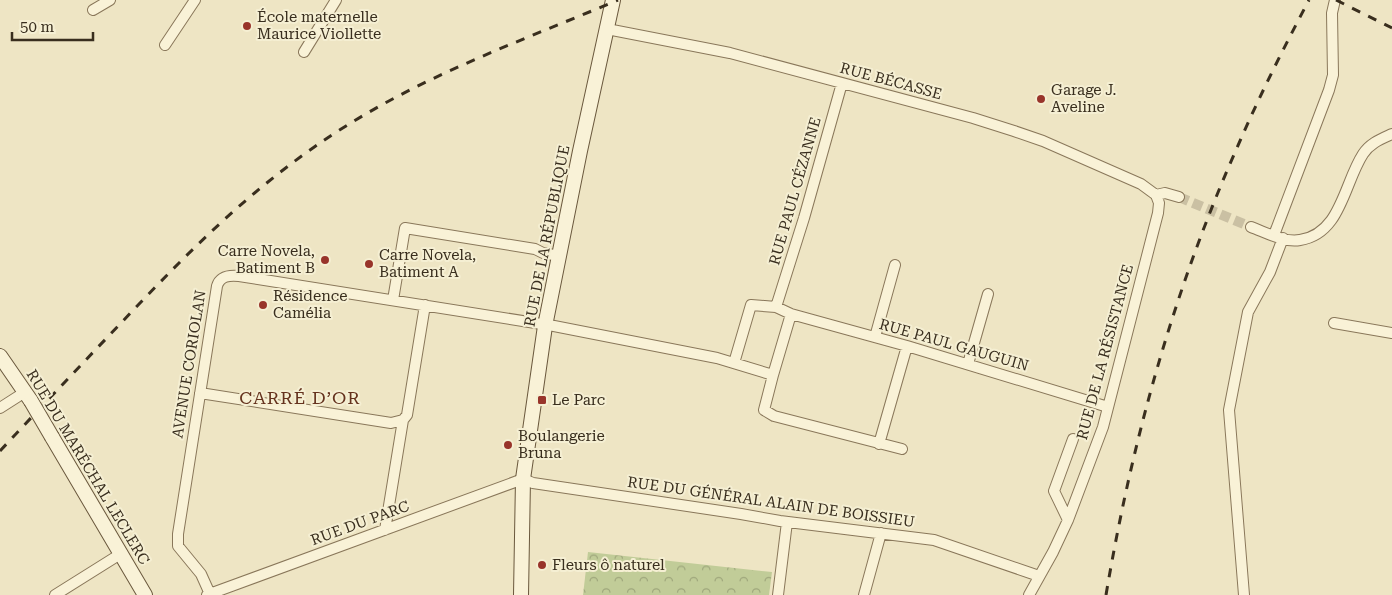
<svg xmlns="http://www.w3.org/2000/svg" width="1392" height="595" font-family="'Roboto Serif',serif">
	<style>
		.forest { fill: url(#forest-crowns) }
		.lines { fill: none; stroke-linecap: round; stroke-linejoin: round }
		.street-tunnel { stroke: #cac0a3; stroke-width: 10; stroke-dasharray: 10 5; stroke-linecap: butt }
		.street-casing { stroke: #89775a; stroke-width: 12 }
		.secondary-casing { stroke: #6a583d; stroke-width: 16 }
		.street { stroke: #f9f2d7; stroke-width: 10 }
		.secondary { stroke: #f9f2d7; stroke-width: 14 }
		.rail { stroke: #392e1e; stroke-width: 3; stroke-dasharray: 9 9; stroke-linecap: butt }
		.secondary-bridge-casing { stroke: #6a583d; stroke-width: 16; stroke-linecap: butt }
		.secondary-bridge { stroke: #f9f2d7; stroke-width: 14 }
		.poi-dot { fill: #98342a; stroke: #f5efd3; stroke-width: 2 }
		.labels { text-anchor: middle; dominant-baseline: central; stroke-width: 4; stroke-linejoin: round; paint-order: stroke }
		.poi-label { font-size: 15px; fill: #392e1e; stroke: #f5efd3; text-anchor: start }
		.street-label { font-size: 15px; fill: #392e1e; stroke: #f5efd3 }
		.quarter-label { font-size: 18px; letter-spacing: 1px; fill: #65331e; stroke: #f5efd3 }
	</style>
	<defs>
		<pattern id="forest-crowns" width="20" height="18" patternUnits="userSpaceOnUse" patternTransform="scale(1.25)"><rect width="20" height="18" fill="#c1cc98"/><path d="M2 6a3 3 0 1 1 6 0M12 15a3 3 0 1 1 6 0" fill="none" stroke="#9ea67b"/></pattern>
	</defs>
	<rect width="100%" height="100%" fill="#eee5c4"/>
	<path class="forest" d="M588 552 772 572 769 595H583Z"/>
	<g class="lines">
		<path class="street-tunnel" d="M1179 197 1251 227"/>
		<defs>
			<path id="street" d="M93 10 110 0
				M607 29 730 53 973 118 1014 131 1043 141 1141 184 1156 195 1159 203 1158 213 1103 427 1068 520 1053 552 1029 595
				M165 45 195 0
				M304 52 336 0
				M1156 195 1165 193 1179 197
				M1251 227C1265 232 1284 243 1300 240 1341 234 1344 183 1363 154 1370 143 1381 139 1392 134
				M1274 235 1329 90 1333 75 1332 13 1335 0
				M393 300 405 228 535 249 543 253 559 256
				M776 307 804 218 842 83
				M1334 323 1392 333
				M875 337 895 265
				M734 363 751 305 776 307 791 314 907 346 1108 407
				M968 364 988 294
				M773 375 764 410 774 416 902 449
				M200 393 391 423 403 420 407 415 425 305
				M0 408 25 392
				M879 444 907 346
				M1068 520 1054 491 1073 439
				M385 530 403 420
				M210 594 201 574 178 546V534L217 286C220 276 229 275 239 276L554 326 717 358 773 375 791 314
				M55 595 122 553
				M207 595 523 479 533 483 741 514 780 521 934 540 1039 576
				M778 595 787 522
				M864 595 881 533
				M1244 595 1229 410 1248 312 1270 272 1283 238"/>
			<path id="secondary" d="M0 356 31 401
				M52 437 145 595
				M521 595 523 479 545 326 580 151 613 0"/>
		</defs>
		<use href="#street" class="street-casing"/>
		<use href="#secondary" class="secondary-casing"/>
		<use href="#street" class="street"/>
		<use href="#secondary" class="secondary"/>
		<path class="rail" d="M1336 0 1392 28
			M0 451C40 408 80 366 121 323 191 249 258 181 346 126 430 73 526 39 618 0
			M1106 595C1132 441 1173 293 1236 150 1258 99 1283 49 1309 0"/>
		<defs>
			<path id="secondary-bridge" d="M31 401 52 437"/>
		</defs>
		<use href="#secondary-bridge" class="secondary-bridge-casing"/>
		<use href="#secondary-bridge" class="secondary-bridge"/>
	</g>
	<g class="poi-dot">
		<circle cx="247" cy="26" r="5"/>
		<circle cx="1041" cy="99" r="5"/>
		<circle cx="325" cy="260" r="5"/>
		<circle cx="369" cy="264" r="5"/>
		<circle cx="263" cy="305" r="5"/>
		<rect x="537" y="395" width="10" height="10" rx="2.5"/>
		<circle cx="508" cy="445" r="5"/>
		<circle cx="542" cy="565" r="5"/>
	</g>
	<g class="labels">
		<g class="poi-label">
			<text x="257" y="17">École maternelle<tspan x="257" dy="17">Maurice Viollette</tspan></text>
			<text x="1051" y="90">Garage J.<tspan x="1051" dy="17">Aveline</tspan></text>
			<text x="315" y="251" text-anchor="end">Carre Novela,<tspan x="315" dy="17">Batiment B</tspan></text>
			<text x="379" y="255">Carre Novela,<tspan x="379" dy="17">Batiment A</tspan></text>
			<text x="273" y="296">Résidence<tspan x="273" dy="17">Camélia</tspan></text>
			<text x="552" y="400">Le Parc</text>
			<text x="518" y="436">Boulangerie<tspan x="518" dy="17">Bruna</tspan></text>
			<text x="552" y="565">Fleurs ô naturel</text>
		</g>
		<g class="street-label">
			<text transform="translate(891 81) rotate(15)">RUE BÉCASSE</text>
			<text transform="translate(795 191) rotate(-74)">RUE PAUL CÉZANNE</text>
			<text transform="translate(547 236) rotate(-79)">RUE DE LA RÉPUBLIQUE</text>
			<text transform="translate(954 345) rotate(16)">RUE PAUL GAUGUIN</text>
			<text transform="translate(1105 352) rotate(-75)">RUE DE LA RÉSISTANCE</text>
			<text transform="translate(189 364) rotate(-81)">AVENUE CORIOLAN</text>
			<text transform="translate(88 467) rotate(59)">RUE DU MARÉCHAL LECLERC</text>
			<text transform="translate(771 502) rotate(8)">RUE DU GÉNÉRAL ALAIN DE BOISSIEU</text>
			<text transform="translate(360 523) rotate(-20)">RUE DU PARC</text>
		</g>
		<g class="quarter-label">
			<text x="300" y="397">CARRÉ D’OR</text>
		</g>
	</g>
	<path d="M12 32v8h81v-8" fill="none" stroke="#392e1e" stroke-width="2.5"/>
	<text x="20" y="32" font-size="15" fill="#392e1e" stroke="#f5efd3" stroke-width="4" paint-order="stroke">50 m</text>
</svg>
